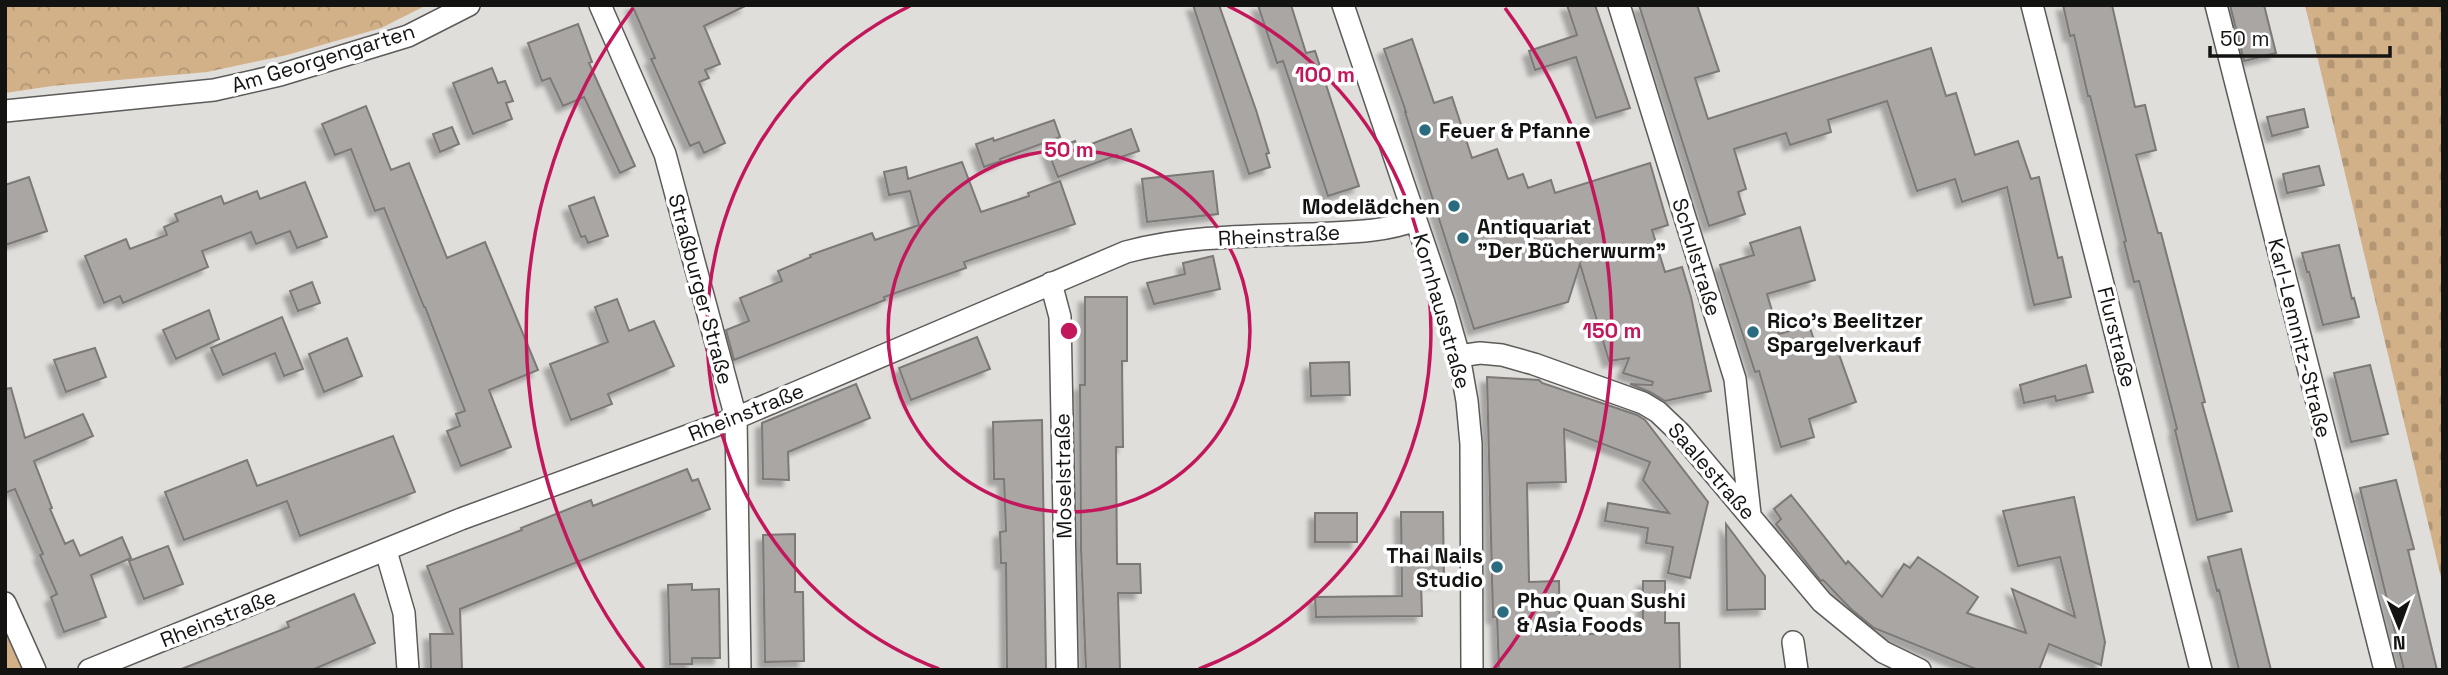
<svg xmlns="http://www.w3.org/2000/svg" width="2448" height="675" font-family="'Space Grotesk',sans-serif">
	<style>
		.grass { fill: #d2b088 }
		.cemetery { fill: url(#cemetery-stones) }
		.park { fill: url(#park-crowns) }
		.building { fill: #a9a6a4; stroke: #7b7977; stroke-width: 2; filter: url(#shadow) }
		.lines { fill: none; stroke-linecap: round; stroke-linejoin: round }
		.street-casing { stroke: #5d5b59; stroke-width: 24 }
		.street { stroke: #fff; stroke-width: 21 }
		.ring { fill: none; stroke: #c2185b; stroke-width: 3.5 }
		.poi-dot { fill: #2a6b7f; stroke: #fff; stroke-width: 2.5 }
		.labels { text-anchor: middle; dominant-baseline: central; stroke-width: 7; stroke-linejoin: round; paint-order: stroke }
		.street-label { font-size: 21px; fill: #131312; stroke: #fff }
		.poi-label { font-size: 21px; font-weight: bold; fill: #131312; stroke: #fff; text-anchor: start }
		.centre { fill: #c2185b; stroke: #fff; stroke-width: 3.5 }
		.ring-label { font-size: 21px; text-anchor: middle; font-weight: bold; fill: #c2185b; stroke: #fff; stroke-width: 7; stroke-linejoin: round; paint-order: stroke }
	</style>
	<defs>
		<pattern id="cemetery-stones" width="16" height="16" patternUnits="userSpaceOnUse" patternTransform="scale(1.75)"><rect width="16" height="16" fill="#d2b088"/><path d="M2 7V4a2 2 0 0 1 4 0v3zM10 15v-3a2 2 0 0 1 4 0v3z" fill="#b39674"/></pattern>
		<pattern id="park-crowns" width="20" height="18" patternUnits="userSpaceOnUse" patternTransform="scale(1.75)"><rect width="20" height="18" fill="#d2b088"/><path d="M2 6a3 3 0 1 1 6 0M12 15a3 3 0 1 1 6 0" fill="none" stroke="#b39674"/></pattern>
		<filter id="shadow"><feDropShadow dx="-6" dy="6" stdDeviation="2" flood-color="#0004"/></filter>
	</defs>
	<rect width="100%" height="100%" fill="#e0dedb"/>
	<path class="grass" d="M5 625 25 670H5Z"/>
	<path class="cemetery" d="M2305 5H2443V586Z"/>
	<path class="park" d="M5 5H427L381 28 287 55 207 72 52 86 5 93Z"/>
	<path class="building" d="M632 5H747L704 26 720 64 705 70 709 78 699 82 725 143 704 153 699 142 690 146 651 59 655 58Z
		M1193 5H1219L1256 110 1269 153 1266 154 1270 167 1249 174Z
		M1258 5H1291L1306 53 1315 51 1359 186 1328 196 1283 61 1277 63Z
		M1567 5H1595L1630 108 1596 118 1576 57 1535 70 1529 51 1577 35Z
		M1639 5H1697L1719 71 1695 78 1708 119 1931 48 1946 96 1956 93 1975 155 2018 141 2031 179 2039 177 2058 258 2062 257 2071 297 2034 305 2007 187 1962 202 1955 179 1917 191 1887 101 1828 120 1831 132 1790 145 1786 133 1734 149 1746 189 1738 192 1745 214 1709 226Z
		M2063 5H2112L2135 107 2145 105 2156 150 2136 155 2158 233H2161L2205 402 2202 403 2232 511 2197 520 2175 430 2177 429 2139 281 2134 282 2124 242 2126 241 2090 96H2088L2074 35 2070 36Z
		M2230 5H2264L2276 53 2244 61Z
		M578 24 592 62 589 63 635 166 620 173 584 97 563 106 550 78 542 81 528 43Z
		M1412 39 1434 103 1452 97 1472 158 1497 149 1508 179 1523 174 1528 188 1551 180 1555 193 1650 163 1668 225 1652 230 1665 272 1682 267 1691 297 1711 391 1665 401 1650 392 1630 384 1652 385 1653 382 1623 373 1629 358 1609 361 1580 264 1568 302 1474 329 1405 112H1406L1384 49Z
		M492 68 498 83 505 81 513 101 506 103 512 119 473 134 453 83Z
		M366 106 391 170 409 163 447 258 485 242 538 370 489 390 511 447 461 466 447 431 460 426 456 414 465 411 425 307H424L384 208 375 211 351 149 335 155 322 124Z
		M2304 109 2308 127 2272 136 2267 117Z
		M1054 120 1060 137 1000 159 1001 161 984 167 976 144 993 138 994 141Z
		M452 127 459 144 440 152 433 134Z
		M1131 129 1139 151 1118 158 1117 155 1058 177 1048 151 1075 141 1078 149Z
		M962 162 981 212 1029 196 1028 193 1060 181 1075 224 964 262 966 268 884 297 885 300 734 360 726 330 749 321 740 298 782 281 778 271 811 257 810 255 872 233 875 240 919 225 910 191 889 195 884 172 906 167 908 179Z
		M2319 166 2324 185 2287 193 2283 174Z
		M1213 171 1218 214 1147 222 1142 179Z
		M29 177 47 231 5 245V185Z
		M305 182 327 237 297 248 290 231 256 244 251 232 202 251 208 267 123 303 120 296 104 303 85 256 126 239 130 249 167 235 164 227 178 221 175 214 221 196 224 204 257 191 260 199Z
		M594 197 608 236 588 243 585 236 581 237 569 206Z
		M1800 227 1815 280 1767 294 1779 334 1809 325 1818 352 1836 346 1856 402 1809 419 1814 437 1781 447 1759 371 1755 372 1720 265 1754 255 1750 243Z
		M2339 245 2352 299 2354 298 2359 317 2323 325 2309 272H2307L2302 253Z
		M1213 256 1220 289 1154 304 1147 283 1185 274 1183 263Z
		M312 282 320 303 298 311 290 291Z
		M1085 297H1127V361H1122L1123 447H1116L1117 564H1140L1141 593H1118L1120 670H1086L1081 549 1080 385H1085Z
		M617 299 629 331 654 321 674 366 608 394 612 404 571 420 550 364 608 342 595 307Z
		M209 310 219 339 176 359 163 330Z
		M282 317 303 369 284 376 275 353 223 375 211 348Z
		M977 337 990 369 911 400 899 368Z
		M347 338 362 376 324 392 309 354Z
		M95 348 106 377 66 392 54 360Z
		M1349 362 1350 395 1311 396 1310 363Z
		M2086 365 2093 392 2056 401 2055 396 2024 403 2020 385Z
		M2370 365 2388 434 2351 442 2334 373Z
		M1487 377 1539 380 1542 383 1637 415 1645 420 1708 502 1690 578 1668 573 1673 547 1646 543 1648 528 1605 521 1608 503 1669 513 1643 480 1650 462 1564 429 1566 482 1527 483 1529 582 1559 581 1560 635 1620 633V624H1643V581H1665V623H1679L1680 670H1499L1497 617H1493Z
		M856 384 870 418 788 452 789 480 763 479 762 423Z
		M11 388 25 438 83 414 93 436 34 461 52 508 50 509 65 544 73 540 80 556 122 537 131 558 91 575 106 617 64 632 51 597 57 594 40 555 43 554 15 489 5 493V389Z
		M1042 420 1046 670H1007L1006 563H1001L1000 532 1006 531 1004 479H994L993 422Z
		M393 436 415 492 300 536 287 501 184 540 165 492 247 460 257 486Z
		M687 469 692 481 698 479 710 509 460 609 462 670H431L430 634H453L427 566 522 530 521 528 591 500 593 506Z
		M2396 480 2414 549 2408 550 2437 670H2404L2360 488Z
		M1791 495 1846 564 1848 561 1882 597 1904 564 1910 568 1918 557 1978 597 1967 613 2026 633 2012 589 2075 617 2060 557 2018 566 2003 511 2074 497 2105 642 2101 665 2049 644 2039 670H1978L1874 628 1851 609 1823 580 1821 581 1776 524 1781 519 1774 509Z
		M1401 512H1443L1444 582H1421L1422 616 1316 617 1315 597 1402 596Z
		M1315 513H1357V542H1315Z
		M1726 524 1765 576V609L1727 610Z
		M795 534V592H803L804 661 765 662 763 535Z
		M168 546 183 584 144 599 129 561Z
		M2241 549 2249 582 2271 670H2239L2219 590 2217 591 2208 557Z
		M692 584V590L719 589 720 658H692V664H670L668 585Z
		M354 594 375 643 312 670H179L289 627 287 622Z"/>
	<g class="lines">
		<defs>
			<path id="street" d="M600 5 665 154 736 418 740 670
				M1343 5 1444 303 1459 356 1467 401 1471 444 1472 670
				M1619 5 1735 379 1750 514
				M2032 5 2201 670
				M2216 5 2385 670
				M5 111 214 90 280 75 408 36 469 5
				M1051 283 1060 317 1067 670
				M1459 356 1480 353 1502 355 1534 364 1643 403 1658 412 1680 433 1822 602 1883 652 1920 670
				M386 551 404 613 408 670
				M5 603 35 670
				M1793 642 1797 670
				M89 670 461 519 736 418 1126 252C1186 236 1248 236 1309 234 1346 232 1381 233 1416 220"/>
		</defs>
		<use href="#street" class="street-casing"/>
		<use href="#street" class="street"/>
	</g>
	<g class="ring">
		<circle cx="1069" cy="331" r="181"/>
		<path d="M939 669A362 362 0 0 1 910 6M1228 6A362 362 0 0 1 1199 669"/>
		<path d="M644 669A543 543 0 0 1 633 8M1505 8A543 543 0 0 1 1494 669"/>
	</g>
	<g class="poi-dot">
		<circle cx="1425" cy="130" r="7"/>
		<circle cx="1454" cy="206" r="7"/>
		<circle cx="1463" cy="238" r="7"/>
		<circle cx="1753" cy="332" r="7"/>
		<circle cx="1497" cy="567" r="7"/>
		<circle cx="1503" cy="612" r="7"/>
	</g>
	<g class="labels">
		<g class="street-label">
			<text transform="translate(323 58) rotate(-17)">Am Georgengarten</text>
			<text transform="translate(1279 235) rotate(-3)">Rheinstraße</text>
			<text transform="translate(1697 257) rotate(73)">Schulstraße</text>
			<text transform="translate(701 289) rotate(75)">Straßburger Straße</text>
			<text transform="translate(1442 311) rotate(74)">Kornhausstraße</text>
			<text transform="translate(2117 337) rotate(76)">Flurstraße</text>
			<text transform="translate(2300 338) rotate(76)">Karl-Lemnitz-Straße</text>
			<text transform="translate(746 412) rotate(-22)">Rheinstraße</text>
			<text transform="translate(1712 471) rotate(49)">Saalestraße</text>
			<text transform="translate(1063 476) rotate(-91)">Moselstraße</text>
			<text transform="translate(218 618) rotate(-22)">Rheinstraße</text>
		</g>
		<g class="poi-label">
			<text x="1439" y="130">Feuer &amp; Pfanne</text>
			<text x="1440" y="206" text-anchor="end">Modelädchen</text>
			<text x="1477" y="226">Antiquariat<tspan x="1477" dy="24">"Der Bücherwurm"</tspan></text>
			<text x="1767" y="320">Rico's Beelitzer<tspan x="1767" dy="24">Spargelverkauf</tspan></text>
			<text x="1483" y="555" text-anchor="end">Thai Nails<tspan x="1483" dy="24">Studio</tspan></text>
			<text x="1517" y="600">Phuc Quan Sushi<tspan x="1517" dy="24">&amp; Asia Foods</tspan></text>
		</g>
	</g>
	<circle cx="1069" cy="331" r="10" class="centre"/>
	<g class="ring-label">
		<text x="1325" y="82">100 m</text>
		<text x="1069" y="157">50 m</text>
		<text x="1612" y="338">150 m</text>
	</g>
	<rect width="2448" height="675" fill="none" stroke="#131312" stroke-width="14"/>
	<g transform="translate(2399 626) rotate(179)" stroke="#ffffff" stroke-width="5" paint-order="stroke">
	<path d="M0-5L12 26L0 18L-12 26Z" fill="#131312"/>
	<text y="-10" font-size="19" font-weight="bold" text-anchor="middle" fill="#131312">N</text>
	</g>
	<path d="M2210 46v10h180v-10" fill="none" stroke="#131312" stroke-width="3.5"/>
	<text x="2220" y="46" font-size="21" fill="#131312" stroke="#ffffff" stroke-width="5" paint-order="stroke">50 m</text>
</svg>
